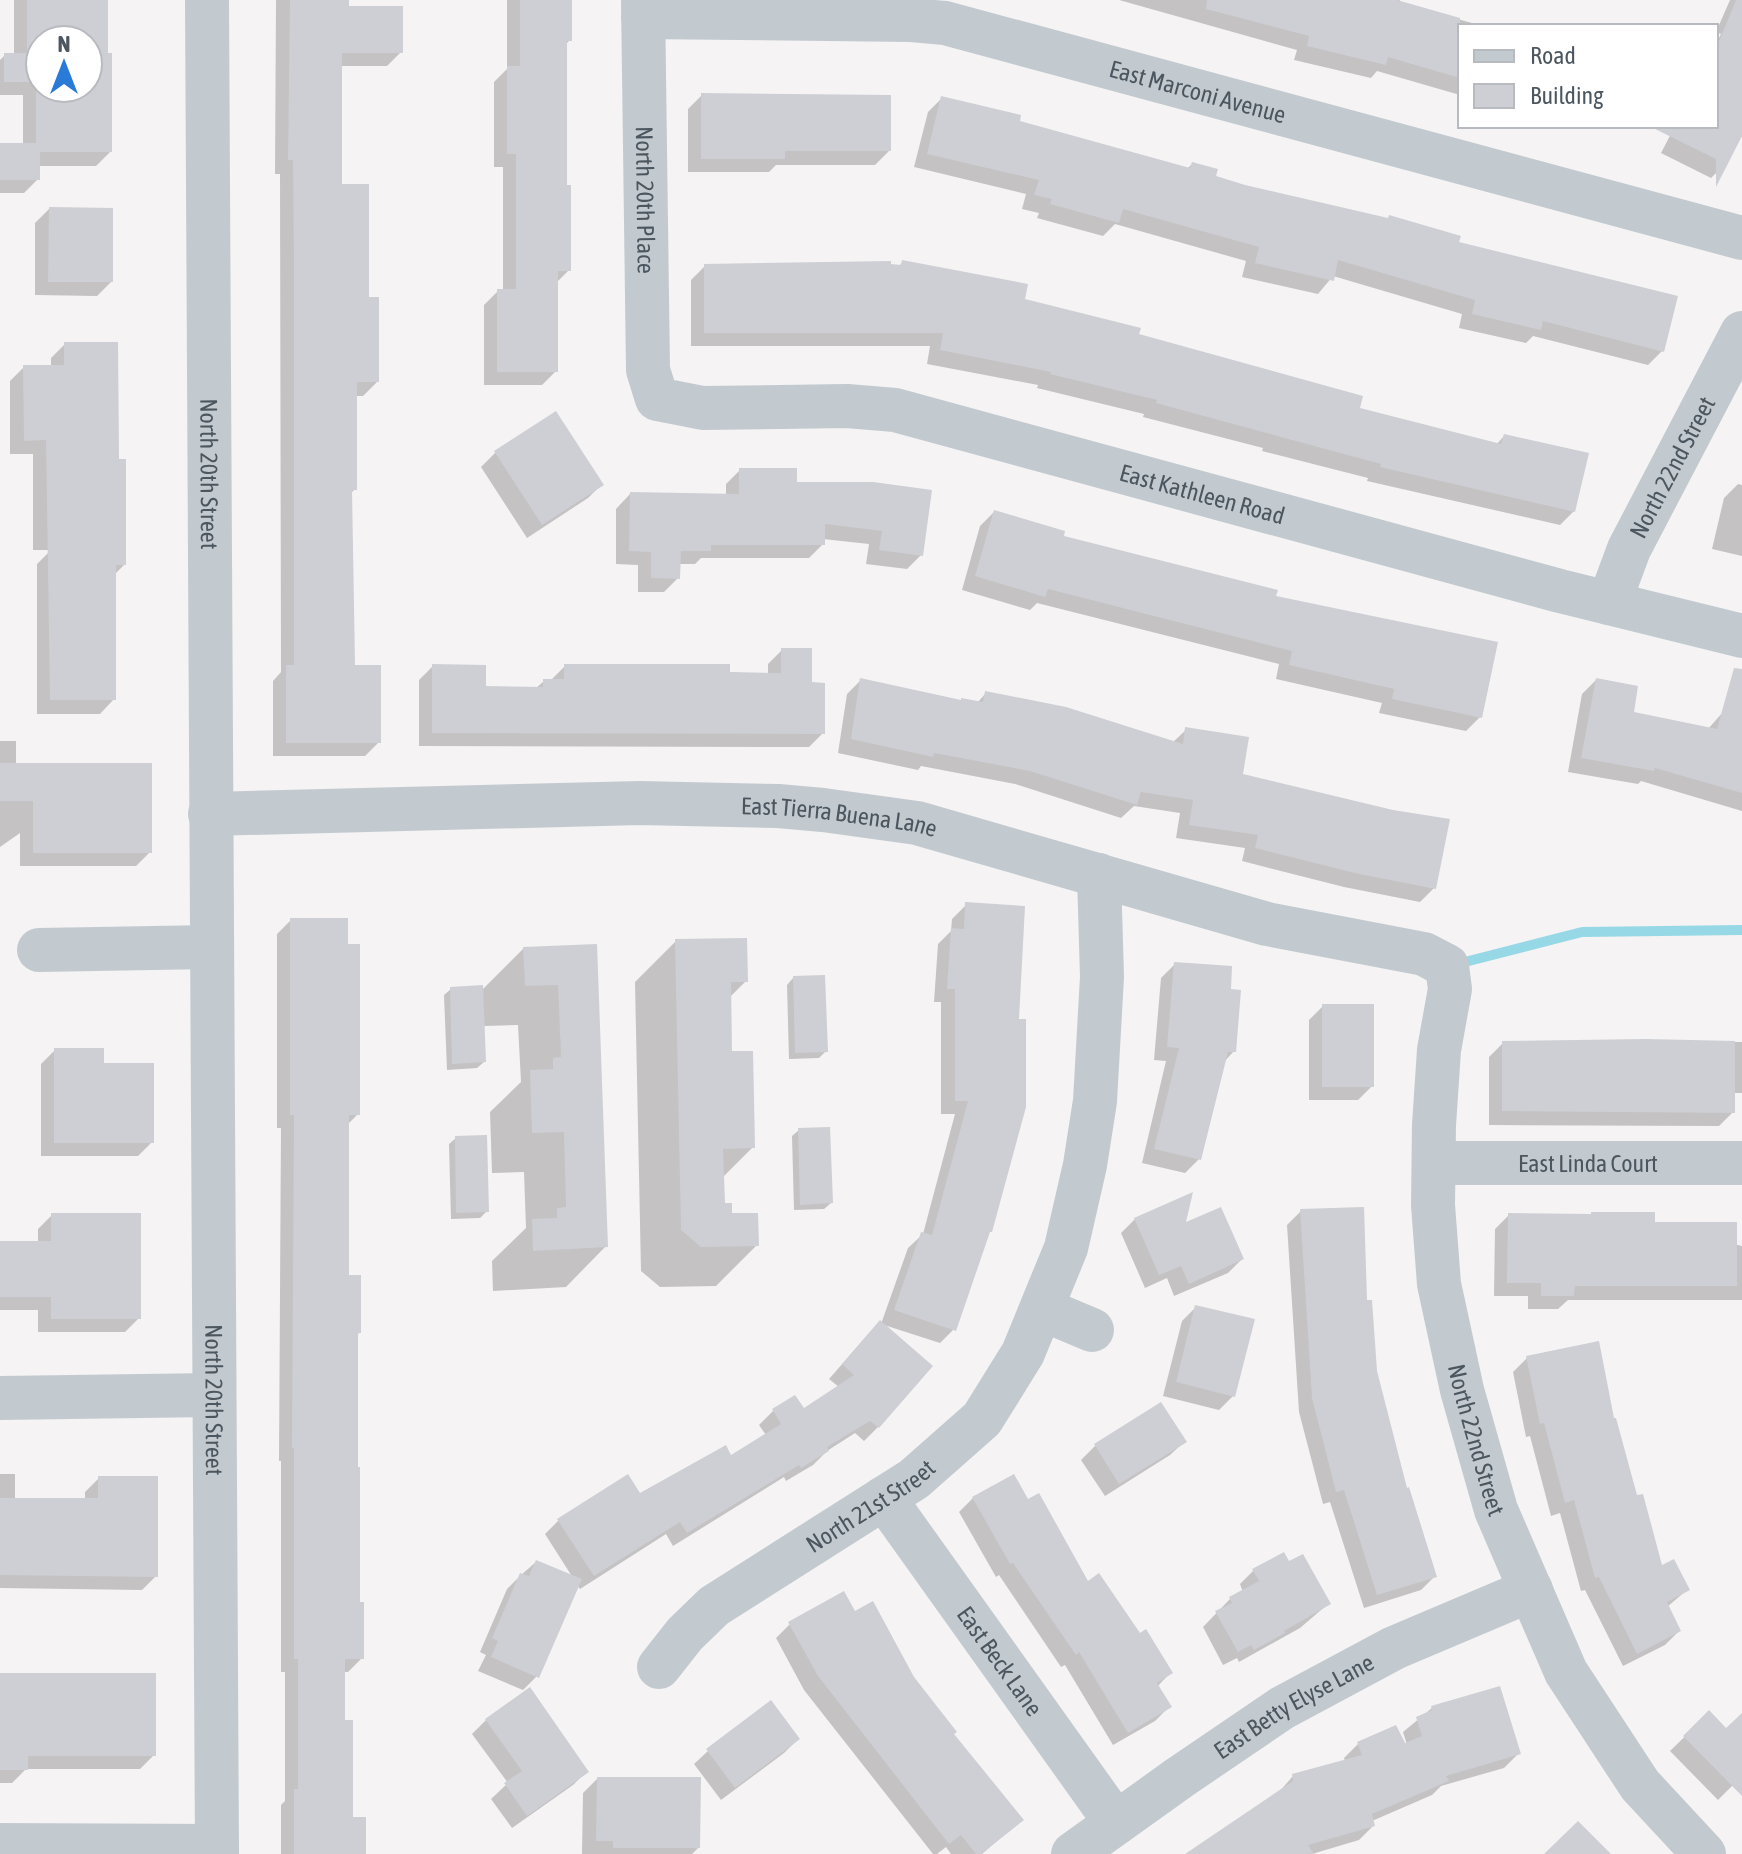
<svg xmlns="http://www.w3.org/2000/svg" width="1742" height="1854" font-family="'Asap Condensed',sans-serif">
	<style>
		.shadow { fill: #0003; fill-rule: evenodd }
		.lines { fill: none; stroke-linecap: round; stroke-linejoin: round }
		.stream { stroke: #97d8e6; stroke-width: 10 }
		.building { fill: #cdcfd4; fill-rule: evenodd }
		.minor { stroke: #c2cad0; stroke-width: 44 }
		.labels { text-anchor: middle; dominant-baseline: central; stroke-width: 7; stroke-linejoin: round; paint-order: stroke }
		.street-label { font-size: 24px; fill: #4c565f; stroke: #fff }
	</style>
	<rect width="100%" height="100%" fill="#f5f3f3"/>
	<path class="shadow" d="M14 0H107L110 152 96 166H38V179L24 193H0V145H23V95H0V60L5 55H14ZM40 40H88V88H40Z
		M276 0H347V8L401 52 387 66H340V186L367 299 377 382 363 396H355V489L350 494 353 667 379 742 365 756H273V681L281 672 280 174H275Z
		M507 0H570V40L565 45V187L569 270 556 283V371L542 385H484V305L498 291H503V167H494V82L507 69Z
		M1119 0H1400L1399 3 1483 26H1460V95L1377 71 1371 78 1294 60 1297 50Z
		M1730 0H1742V131L1725 164 1711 178 1661 153 1675 126H1716V44L1721 34 1716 32Z
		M702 95 889 151 875 165H776L769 172H688V109Z
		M942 98 1017 123 1187 169 1192 164 1214 177 1456 243 1662 351 1648 365 1533 336 1526 343 1459 328 1462 314 1333 276 1318 294 1242 277 1246 261 1115 224 1103 236 1037 218 1039 213 1022 209 1026 194 914 167 928 112Z
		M49 209 111 282 97 296 35 295V223Z
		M903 262 1137 336 1357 410 1496 445 1504 436 1574 511 1560 525 1367 481 1368 478 1262 451 1263 448 1143 417 1144 414 1037 388 1038 385 927 364 930 346H691V280L705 266 898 267Z
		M65 344 117 461 124 565 114 575V699L100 714H37V564L51 550H33V454H10V381L24 367H51V358Z
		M556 414 602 484 588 498 527 538 481 467 495 453Z
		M740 470 795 484H873L921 555 907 569 866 564 869 544 823 539V544L809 558H701L695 564H678V578L664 592H638V565L616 564V509L630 494 726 496V484Z
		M1738 484 1742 485V556L1712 549 1724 498Z
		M994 512 1061 538 1274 598 1480 717 1466 731 1379 713 1382 703 1276 679 1279 664 1037 603 1030 610 962 590 980 526Z
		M782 650 810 684 823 733 809 747 419 746V680L433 666 484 688 535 689 544 681 551 680 565 666 768 674V664Z
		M861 680 960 702 977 703 986 693 1172 743 1186 730 1241 776 1393 812 1434 888 1420 902 1344 887 1242 861 1245 848 1176 838 1180 813 1134 806 1121 818 1015 784 921 766 918 770 838 753 847 694Z
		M1596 680 1631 713 1708 729 1723 712 1742 717V811L1641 781 1638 784 1568 772 1582 694Z
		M0 741H16V765L150 852 136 866H20V833L0 847Z
		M966 905 1023 908 954 1329 940 1343 881 1324 908 1248 923 1234 955 1114H941V1002H934L938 944 951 931 952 919Z
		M291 920 358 1114 347 1125V1277L359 1333 356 1336 358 1604 362 1658 348 1672H343V1722L351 1819 364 1854H281V1805L285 1801V1672H281V1461H279L281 1128H277V934Z
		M676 941 746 981 729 998 730 1053 753 1147 722 1178 723 1205 757 1245 716 1286 660 1287 641 1271 635 982Z
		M595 946 606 1246 566 1287 493 1291 492 1261 526 1228 524 1172 492 1173 490 1112 521 1082 518 1025 483 1026 484 1062 477 1068 447 1070 444 995 451 989 481 991 524 948Z
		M1175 964 1234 1051 1223 1063 1199 1159 1185 1173 1142 1163 1166 1061 1154 1060 1161 978Z
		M793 978 826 1051 819 1058 789 1059 787 985Z
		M1323 1006 1372 1086 1358 1100H1309V1020Z
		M1742 1042V1093H1733V1112L1719 1126 1489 1125V1057L1503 1043Z
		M55 1050 102 1065 152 1142 138 1156H41V1064Z
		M799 1130 831 1203 824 1209 794 1210 792 1136Z
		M456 1138 487 1211 480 1218 451 1219 449 1144Z
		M1301 1211 1365 1302 1375 1371 1405 1490 1435 1576 1421 1590 1364 1608 1330 1502 1323 1504 1299 1412 1287 1225Z
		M52 1215 139 1318 125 1332H38V1310H0V1243H38V1229Z
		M1509 1215 1653 1224 1742 1246V1300H1568L1558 1309H1528V1296H1494L1495 1229Z
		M1135 1219 1183 1226 1242 1259 1228 1273 1174 1296 1167 1278 1145 1288 1121 1233Z
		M1196 1307 1233 1396 1219 1410 1163 1396 1182 1321Z
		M866 1337 878 1427 864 1441 855 1433 827 1451 813 1465 786 1481 784 1477 673 1546 666 1534 580 1589 577 1585 537 1676 523 1690 478 1671 486 1655 480 1652 507 1589 521 1575 536 1562 573 1578 545 1534 559 1520 639 1495 731 1457 766 1435 759 1425 773 1411H803L839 1387 829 1379Z
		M1527 1358 1612 1421 1636 1498 1661 1567 1687 1590 1667 1607 1679 1631 1665 1645 1623 1666 1585 1590 1581 1591 1560 1513 1551 1516 1530 1436 1526 1437 1513 1372Z
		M1184 1442 1170 1455 1105 1496 1081 1460 1095 1446Z
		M0 1474H15V1500H85V1492L99 1478 156 1576 142 1590 0 1588Z
		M973 1498 1027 1502 1087 1584 1139 1636 1170 1673 1157 1687 1169 1707 1155 1721 1113 1745 1065 1665 1061 1667 999 1575 996 1577 959 1512Z
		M1288 1564 1328 1604 1300 1628 1239 1662 1237 1658 1223 1665 1203 1627 1230 1599 1243 1592 1240 1584 1254 1570Z
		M854 1614 913 1678 952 1734 1021 1820 982 1854H951L946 1847 937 1854H933L804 1690 776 1638 790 1624Z
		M0 1674 154 1755 140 1769H26L12 1783H0Z
		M1432 1708 1518 1754 1504 1768 1441 1786 1432 1795 1372 1821 1373 1826 1359 1840 1312 1854H1189L1279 1792 1293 1776 1345 1761 1344 1758 1358 1744 1408 1748 1403 1732Z
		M1709 1713 1726 1731 1742 1715V1776L1718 1800 1670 1751Z
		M486 1720 587 1771 573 1785 512 1828 491 1799 508 1783 472 1734Z
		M798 1739 784 1753 721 1800 694 1764 708 1751Z
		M597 1779 698 1848 692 1854H582L583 1793Z"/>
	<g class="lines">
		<path class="stream" d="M1457 964 1582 932 1742 930"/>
	</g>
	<path class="building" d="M27 0H108V53H112V152H40V180H0V143H36V82H4V53H27ZM40 40H88V88H40Z
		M290 0H349V6H403V53H342V184H369V297H379V382H357V490H352L355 665H381V743H286V665H294V263L293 160H288Z
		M520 0H572V41H567V185H571V271H558V372H497V289H516V154H507V66H520Z
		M1207 0H1397L1460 18V78L1388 57 1386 65 1307 46 1309 36 1206 9Z
		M1736 0H1742V136L1716 187V159L1649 126H1716V49Z
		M701 93 891 95V151H785V159H701Z
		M941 96 1021 115 1020 121 1190 168 1192 162 1218 169 1216 176 1245 185 1388 218 1389 215 1461 236 1459 242 1678 296 1664 352 1543 321 1541 330 1472 314 1475 300 1338 260 1334 281 1255 263 1259 247 1123 209 1119 223 1050 204 1052 199 1034 195 1039 180 927 154Z
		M49 207 113 208V282H48Z
		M902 260 1028 284 1025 299 1141 328 1139 334 1363 396 1360 408 1501 444 1504 434 1589 453 1575 512 1380 467 1381 464 1156 403 1157 400 1050 374 1051 372 940 350 943 333H704V264L891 261V264L901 265Z
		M64 342H118L119 459H126V565H116V700H50L46 440 24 441 23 365H64Z
		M556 411 604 485 542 525 494 451Z
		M739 468H797V482H873L932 490 923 556 879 550 882 531 825 524V545H711V551H681L680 579 651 578V552L629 551 630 492 739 494Z
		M994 510 1065 531 1064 536 1278 590 1276 596 1498 642 1482 718 1392 699 1394 689 1289 665 1292 651 1048 589 1045 597 975 576Z
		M781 648H812V682L825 683V734L432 733V664L486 665V686L543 687V679H564V664H730V672L781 673Z
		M1734 668 1742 669V793L1655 768 1654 771 1581 758 1596 678 1638 686 1634 712 1717 729Z
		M860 678 961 700V698L983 702 985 691 1066 707 1183 744 1185 727 1249 737 1243 774 1393 810 1450 819 1436 889 1359 874 1255 848 1258 835 1189 825 1193 800 1141 792 1137 805 1030 771 934 753 933 757 851 739Z
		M0 763H152V853H33V801H0Z
		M965 902 1025 906 1019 1019H1026V1107L992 1232H990L956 1331 894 1310 921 1232 932 1235 968 1101H955V989H947L951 928 964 929Z
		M290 918H348V944H360V1115H349V1275H361V1333H358V1467H360V1602H364V1659H345V1720H353V1817H366V1854H294V1789H298V1659H294V1448H292L294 1115H290Z
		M747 938 748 982H731L732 1051H753L755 1148 723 1149 725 1203H732V1213H758L759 1246 701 1247 681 1230 675 939Z
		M597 944 608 1247 533 1251 532 1219 557 1218V1208L566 1207 564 1132 532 1133 530 1070 553 1069V1058L561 1057 558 985 525 986 523 947Z
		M1174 962 1232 966 1231 989 1241 990 1236 1052H1228L1201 1160 1154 1149 1179 1048 1167 1047Z
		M825 975 828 1052 795 1053 793 976Z
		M483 985 486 1062 452 1064 450 987Z
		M1322 1004H1374V1087H1322Z
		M1646 1039 1735 1041V1113L1502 1111V1041Z
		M54 1048H104V1063H154V1143H54Z
		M830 1127 833 1203 800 1205 798 1128Z
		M487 1135 489 1212 456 1213 455 1136Z
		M1193 1192 1186 1222 1221 1207 1244 1259 1189 1284 1181 1266 1159 1275 1134 1218Z
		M1364 1207 1367 1300H1372L1377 1371 1407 1488 1409 1487 1437 1577 1377 1595 1344 1490 1336 1492 1312 1398 1300 1209Z
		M1591 1212H1655V1222H1737V1286H1575L1574 1296H1541V1283H1507L1508 1213 1591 1214Z
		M51 1213H141V1319H51V1297H0V1241H51Z
		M1195 1305 1255 1319 1235 1397 1176 1382Z
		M880 1320 933 1366 879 1428 870 1421 827 1447 829 1451 801 1468 799 1465 687 1533 680 1522 594 1576 557 1519 628 1474 640 1493 726 1445 731 1455 781 1424 772 1409 795 1395 804 1408 854 1375 842 1364Z
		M1599 1341 1614 1418H1616L1637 1495 1643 1494 1662 1565 1674 1559 1690 1590 1667 1602 1681 1631 1637 1654 1599 1577 1595 1578 1574 1500 1565 1503 1544 1423 1540 1424 1526 1356Z
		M1161 1402 1187 1442 1119 1484 1094 1444Z
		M1014 1474 1028 1499 1039 1493 1088 1581 1099 1573 1140 1633 1146 1629 1173 1673 1157 1683 1172 1707 1128 1733 1079 1652 1076 1655 1013 1563 1010 1564 972 1497Z
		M98 1476H158V1577L0 1575V1498H98Z
		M1284 1552 1289 1561 1303 1554 1331 1604 1284 1631 1285 1633 1254 1650 1251 1645 1238 1652 1215 1611 1232 1603 1229 1597 1259 1581 1252 1569Z
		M536 1560 582 1579 539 1678 491 1657 498 1641 492 1638 520 1573 529 1576Z
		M844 1591 855 1611 873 1601 914 1677 957 1732 954 1734 1024 1820 981 1854H976L961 1835 949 1844 818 1676 788 1622Z
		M0 1673H156V1756H28V1770H0Z
		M1500 1686 1521 1754 1446 1776 1449 1781 1372 1814 1375 1826 1308 1845 1314 1854H1185L1293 1781 1292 1774 1362 1755 1357 1742 1396 1725 1405 1743 1422 1736 1416 1717 1432 1710 1431 1706Z
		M530 1687 589 1772 527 1816 504 1783 522 1771 485 1719Z
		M771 1700 800 1739 735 1788 706 1749Z
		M1709 1710 1726 1728 1742 1713V1796L1683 1736Z
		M597 1777H701L700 1848H613V1841H596Z
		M1578 1821 1611 1854H1544Z"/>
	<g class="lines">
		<g class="minor">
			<path id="s1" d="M207 0 217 1854"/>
			<path id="s2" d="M643 0 648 370 657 399 703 408 847 406 895 410 1560 591 1742 636"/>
			<path id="s3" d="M643 17 911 20 945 23 1742 238"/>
			<path id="s4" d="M1609 603 1629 549 1742 333"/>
			<path id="s5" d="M210 814 640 803 778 806 823 810 917 823 1267 924 1424 954 1447 966 1450 989 1439 1050 1434 1125 1433 1205 1439 1284 1462 1390 1496 1510 1566 1672 1640 1785 1704 1854"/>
			<path d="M39 950 211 947"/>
			<path id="s6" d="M1434 1163H1742"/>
			<path d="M1042 1309 1092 1330"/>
			<path d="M0 1398 213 1395"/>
			<path id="s7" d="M884 1498 1116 1823"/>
			<path id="s8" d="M659 1667 685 1634 714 1606 914 1479 982 1419 1023 1353 1066 1248 1085 1165 1095 1101 1102 977 1099 875"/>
			<path d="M0 1845 217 1846"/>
			<path id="s9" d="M1073 1854 1179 1778 1282 1708 1394 1648 1531 1590"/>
		</g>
	</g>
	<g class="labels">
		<g class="street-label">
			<text stroke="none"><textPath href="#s3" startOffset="564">East Marconi Avenue</textPath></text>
			<text stroke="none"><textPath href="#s2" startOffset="200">North 20th Place</textPath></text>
			<text stroke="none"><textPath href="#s4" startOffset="150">North 22nd Street</textPath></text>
			<text stroke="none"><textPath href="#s1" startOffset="474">North 20th Street</textPath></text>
			<text stroke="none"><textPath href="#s2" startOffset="958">East Kathleen Road</textPath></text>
			<text stroke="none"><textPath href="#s5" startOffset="630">East Tierra Buena Lane</textPath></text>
			<text stroke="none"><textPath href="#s6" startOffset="154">East Linda Court</textPath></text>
			<text stroke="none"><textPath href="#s1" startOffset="1400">North 20th Street</textPath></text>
			<text stroke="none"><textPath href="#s5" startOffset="1738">North 22nd Street</textPath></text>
			<text stroke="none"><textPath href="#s8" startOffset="268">North 21st Street</textPath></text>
			<text stroke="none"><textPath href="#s7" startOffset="200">East Beck Lane</textPath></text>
			<text stroke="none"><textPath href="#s9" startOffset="266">East Betty Elyse Lane</textPath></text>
		</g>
	</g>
	<rect x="1458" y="24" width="260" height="104" fill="#ffffff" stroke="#b7bbbf" stroke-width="2"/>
	<rect x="1474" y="50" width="40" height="12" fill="#c2cad0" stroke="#b7bbbf" stroke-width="2"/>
	<text x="1530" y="64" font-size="24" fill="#4c565f">Road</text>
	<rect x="1474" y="84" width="40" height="24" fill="#cdcfd4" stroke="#b7bbbf" stroke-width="2"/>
	<text x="1530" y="104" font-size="24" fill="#4c565f">Building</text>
	<g transform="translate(64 64)"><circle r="38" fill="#ffffff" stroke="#b7bbbf" stroke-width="2"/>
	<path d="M0-6L14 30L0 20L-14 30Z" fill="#2a7ad8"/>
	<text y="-12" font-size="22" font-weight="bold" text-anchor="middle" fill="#4c565f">N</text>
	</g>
</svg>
